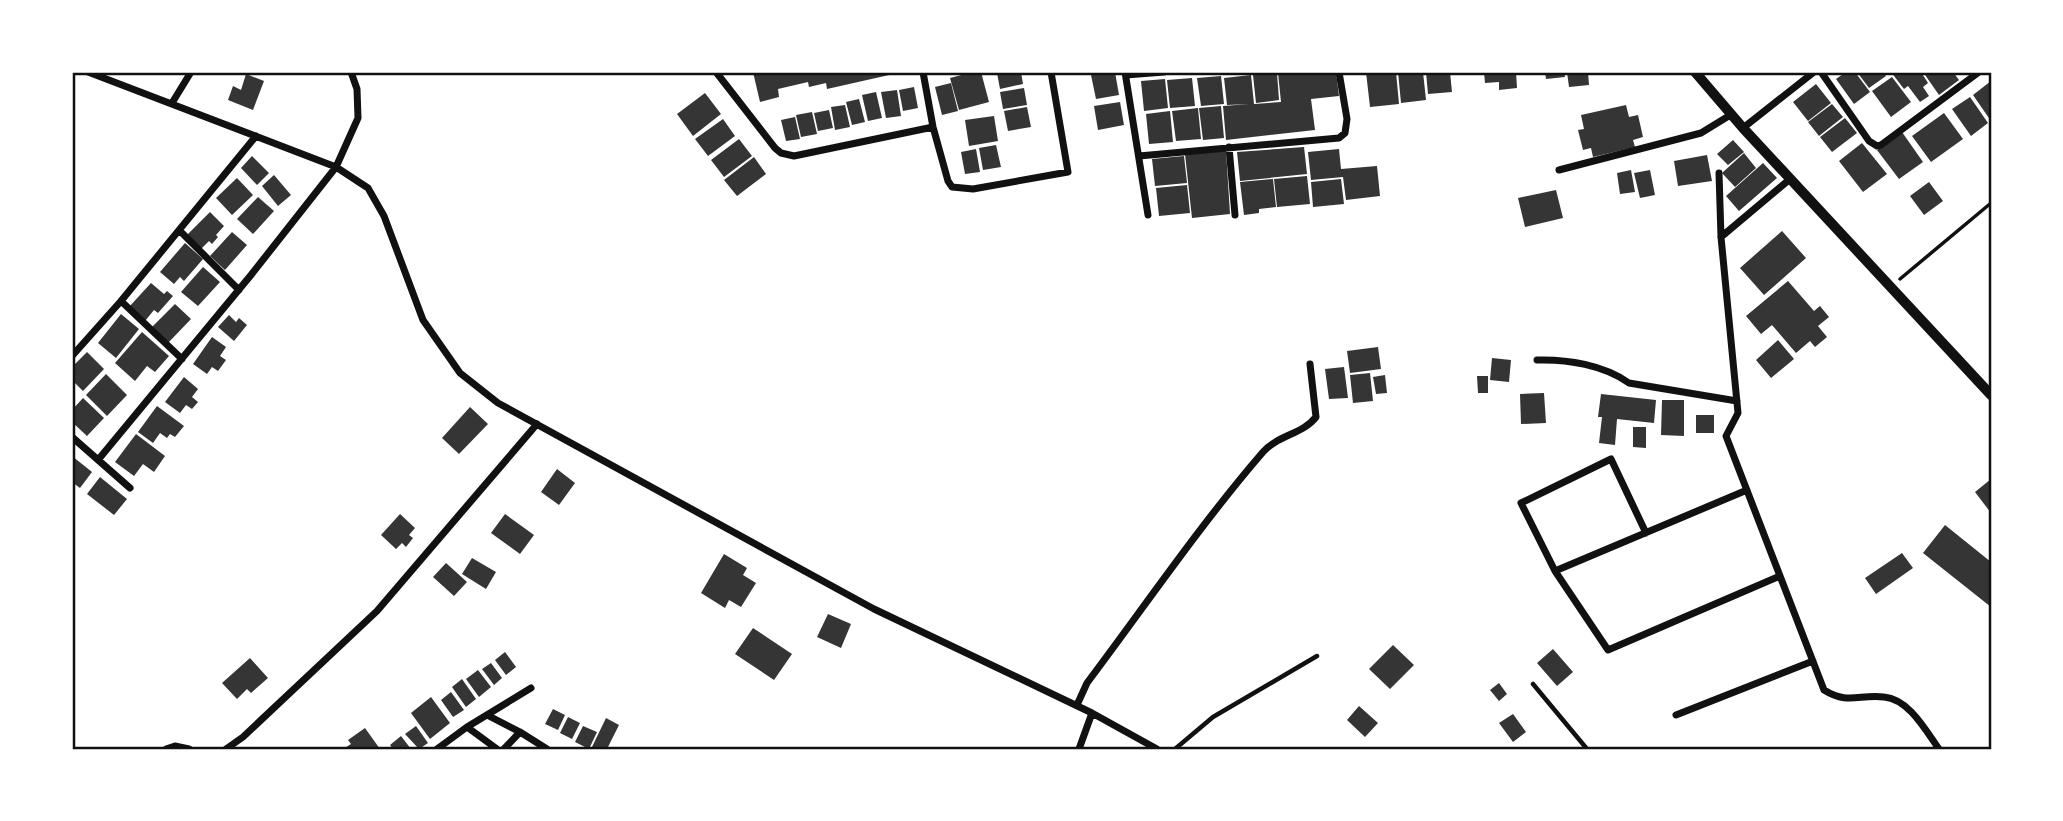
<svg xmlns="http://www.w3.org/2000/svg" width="2063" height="821" font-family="Commissioner,sans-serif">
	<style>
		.building { fill: #353535 }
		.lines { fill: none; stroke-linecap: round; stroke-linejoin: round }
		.path { stroke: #111; stroke-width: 3.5 }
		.service { stroke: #111; stroke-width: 4.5 }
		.minor { stroke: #111; stroke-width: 7 }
		.secondary { stroke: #111; stroke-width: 10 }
		.neatline { fill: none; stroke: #111; stroke-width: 2.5 }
	</style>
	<rect width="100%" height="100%" fill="#fff"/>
	<path class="building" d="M753 72H898V73L827 89 826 83 809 87 808 82 778 89 779 97 760 102Z
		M973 72H981L989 102 959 110 950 78Z
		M1021 72 1023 84 1000 89 997 73Z
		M1115 72 1119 95 1096 99 1091 75Z
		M1291 72H1336L1339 96 1311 99 1315 130 1226 140 1223 106 1250 104 1227 105 1224 78 1251 75 1254 104 1281 102 1278 73Z
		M1366 72H1396L1399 104 1370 107Z
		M1398 72H1423L1426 100 1401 103Z
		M1426 72H1450L1452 92 1428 94Z
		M1484 72H1516L1517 88 1499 90V82L1485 83Z
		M1545 72H1564L1565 77 1546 79Z
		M1567 72H1588L1589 85 1569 87Z
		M1846 72H1855L1870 92 1854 104 1836 79Z
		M1857 72H1883L1886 76 1869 88Z
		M1891 72H1921L1928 83 1923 87 1929 96 1920 102 1908 86 1904 89Z
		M1923 72H1953L1959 80 1939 95Z
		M1277 73 1279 100 1256 103 1253 75Z
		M246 74 264 81 253 110 228 100 233 86 241 90Z
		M1221 76 1224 104 1201 106 1197 78Z
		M1892 77 1911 102 1891 117 1872 91Z
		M1192 78 1195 106 1170 108 1167 80Z
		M1165 79 1168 108 1144 111 1141 81Z
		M1991 81V121L1973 95Z
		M951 83 958 111 942 115 935 87Z
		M1816 84 1831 103 1808 121 1793 102Z
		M914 87 918 108 903 111 899 90Z
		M1024 88 1027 105 1003 109 1000 92Z
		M897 90 901 116 886 118 881 92Z
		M876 92 882 118 868 121 862 95Z
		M705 93 721 114 693 136 677 114Z
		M1970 97 1988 123 1971 136 1952 109Z
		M859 99 865 122 852 125 846 102Z
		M1120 102 1124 125 1098 130 1094 106Z
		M1832 104 1843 117 1819 136 1808 122Z
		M845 105 850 127 835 130 831 107Z
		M1626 105 1629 117 1638 115 1643 137 1633 140 1635 147 1593 157 1591 148 1583 150 1578 130 1584 129 1581 115Z
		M1221 106 1224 138 1203 140 1199 108Z
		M1027 107 1031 127 1008 131 1004 111Z
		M1198 108 1201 139 1176 141 1172 111Z
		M829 110 833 128 818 131 814 113Z
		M1170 111 1173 142 1149 144 1146 114Z
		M812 112 817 134 801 137 796 115Z
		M1944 113 1963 139 1931 162 1912 136Z
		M994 116 998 141 969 146 965 120Z
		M795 117 800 139 786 141 781 120Z
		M1845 118 1857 133 1832 152 1820 137Z
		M723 119 735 136 708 156 695 139Z
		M1902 132 1923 162 1899 179 1877 150Z
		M739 139 752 156 724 177 711 160Z
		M1733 140 1744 152 1728 165 1717 154Z
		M1862 143 1887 174 1863 192 1839 161Z
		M996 145 1001 167 983 170 979 148Z
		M1304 147 1307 174 1240 181 1237 152Z
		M976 149 980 172 965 174 961 152Z
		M1339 149 1341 169 1377 166 1380 196 1346 200 1343 177 1311 180 1308 152Z
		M1226 150 1230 214 1192 218 1185 154Z
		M1744 153 1756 168 1735 187 1722 173Z
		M1707 155 1712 181 1678 186 1674 161Z
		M252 156 269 173 257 185 241 168Z
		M1184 156 1187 183 1155 186 1152 159Z
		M754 157 766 174 737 196 724 180Z
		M1763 163 1777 178 1739 211 1726 196Z
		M1631 170 1635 192 1620 194 1617 173Z
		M1650 170 1655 195 1640 198 1634 173Z
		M274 175 291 195 278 206 262 186Z
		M1307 176 1310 204 1277 207 1274 179Z
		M237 178 253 195 232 215 216 198Z
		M1273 179 1276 207 1259 209V213L1244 215 1240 182Z
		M1341 179 1344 204 1313 207 1311 182Z
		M1929 182 1943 201 1924 215 1910 196Z
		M1187 185 1190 213 1159 216 1156 188Z
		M1556 190 1563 218 1525 227 1518 198Z
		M258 197 274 211 253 234 237 219Z
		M210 212 224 226 216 235 218 237 212 244 209 241 201 249 187 235Z
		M1782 231 1806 258 1764 295 1740 268Z
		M232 232 247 245 225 270 210 256Z
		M185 243 203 259 184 281 180 277 174 284 160 272Z
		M203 267 220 282 198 306 181 292Z
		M1788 281 1814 311 1820 306 1829 317 1818 326 1827 337 1815 347 1810 341 1796 353 1772 325 1761 334 1746 316Z
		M151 283 164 294 167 291 173 296 158 313 154 310 145 321 129 307Z
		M175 304 191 319 168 343 152 327Z
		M121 314 139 329 116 358 98 343Z
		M229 315 236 322 239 318 247 325 234 341 218 327Z
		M142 332 169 356 155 372 147 366 135 381 115 363Z
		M212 337 226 347 220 356 226 360 218 371 212 367 207 374 193 364Z
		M1778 340 1794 359 1771 378 1756 360Z
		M1378 347 1381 369 1350 373 1347 351Z
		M87 352 104 369 83 391 72 380V367Z
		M1492 358 1511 360 1509 382 1490 380Z
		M1344 367 1348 398 1329 399 1325 369Z
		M1370 373 1373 401 1353 403 1350 375Z
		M106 374 127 395 107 416 86 395Z
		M1385 375 1387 393 1376 394 1373 377Z
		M1477 376H1488V393H1478Z
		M184 377 198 389 192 397 198 402 192 409 186 405 180 413 165 402Z
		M1544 393 1546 423 1521 424 1520 394Z
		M1601 394 1656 400 1654 423 1617 419 1615 445 1599 443 1602 417H1598Z
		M83 398 104 418 87 436 72 422V410Z
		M1662 400H1684V436L1661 435Z
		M157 406 184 426 175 437 170 434 167 438 160 433 153 443 138 432Z
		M470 407 488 424 459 454 442 438Z
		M1696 415H1714V433H1696Z
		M1633 427H1646V448L1633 447Z
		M136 434 165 456 154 472 143 464 134 476 115 462Z
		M72 456 92 472 80 488 72 482Z
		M557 469 575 483 559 505 541 492Z
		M100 477 127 499 114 515 87 494Z
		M1991 479V513L1975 492Z
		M400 514 415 528 409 535 413 538 406 547 402 543 396 549 381 535Z
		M505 514 534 535 520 554 491 533Z
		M1945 525 1991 562V607L1923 553Z
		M1902 553 1913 568 1876 594 1865 578Z
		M724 554 747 568 743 575 756 583 741 607 729 600 725 608 701 593Z
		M472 558 496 572 486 589 462 574Z
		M446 563 467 582 454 596 433 577Z
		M828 614 851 624 841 648 817 637Z
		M753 628 792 654 774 680 735 654Z
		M1393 645 1414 665 1390 689 1369 669Z
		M1553 649 1573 672 1557 686 1537 663Z
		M505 652 516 667 506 675 495 660Z
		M250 658 268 678 251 693 247 689 237 699 222 683Z
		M491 663 502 678 494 685 482 669Z
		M478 670 491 687 479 697 466 679Z
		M462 679 476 699 466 707 452 687Z
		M1499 683 1507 694 1499 701 1490 690Z
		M451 692 464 710 453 717 441 700Z
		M431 697 450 723 430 739 411 713Z
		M1359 706 1378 723 1365 737 1347 720Z
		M553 709 565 715 558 730 545 724Z
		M1513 714 1526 732 1513 742 1499 723Z
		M568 717 580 723 572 739 560 733Z
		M606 718 619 725 607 749H591Z
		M416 726 428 743 419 749 405 734Z
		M583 726 597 732 589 749 575 742Z
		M365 728 380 749H343L351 744 348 740Z
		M401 736 411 749H393L390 745Z"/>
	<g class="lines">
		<path class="path" d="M1900 279 1991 203"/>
		<path class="service" d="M1533 684 1587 749
			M1175 749 1213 717 1317 656"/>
		<path class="minor" d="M88 72 336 167 368 188 384 216 423 320 460 373 498 403 874 609 1092 713 1157 749
			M716 72 775 148 781 153 794 156 933 127
			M923 72 933 127 948 181 952 187 973 189 1068 172 1051 72
			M1125 72 1148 215
			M1821 72 1869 141 1877 146 1881 145 1979 72
			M1126 75 1164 72
			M172 103 191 72
			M1743 128 1814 72
			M1229 147 1235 215
			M1139 156 1339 138 1345 133 1347 119 1339 72
			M1559 170 1701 133 1732 114
			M1719 173 1721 237 1738 413 1726 436 1824 690C1848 705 1859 694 1884 697 1909 699 1926 731 1939 749
			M179 230 239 290
			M1721 237 1790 179
			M121 301 182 359
			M72 356 121 301 256 136
			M1537 360C1567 359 1604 365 1629 383L1737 401
			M72 437 130 488
			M98 460 251 275 336 167 358 118 357 89 351 72
			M1646 533 1611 459 1521 503 1555 571 1608 650 1780 576
			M1555 571 1747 490
			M1077 705 1087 683C1145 606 1200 525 1263 452 1278 435 1303 434 1316 417L1310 364
			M487 715 520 732 547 749
			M1676 715 1813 661
			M467 727 497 749
			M166 749 175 746 189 749
			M226 749 243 737 377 611 537 424
			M437 749 467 727 531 688
			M504 749 520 732
			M1079 749 1092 713"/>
		<path class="secondary" d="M1695 72 1743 128 1991 395"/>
	</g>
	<rect width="2063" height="821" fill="none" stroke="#ffffff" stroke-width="147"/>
	<rect x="74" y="74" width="1916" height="674" class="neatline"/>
</svg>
